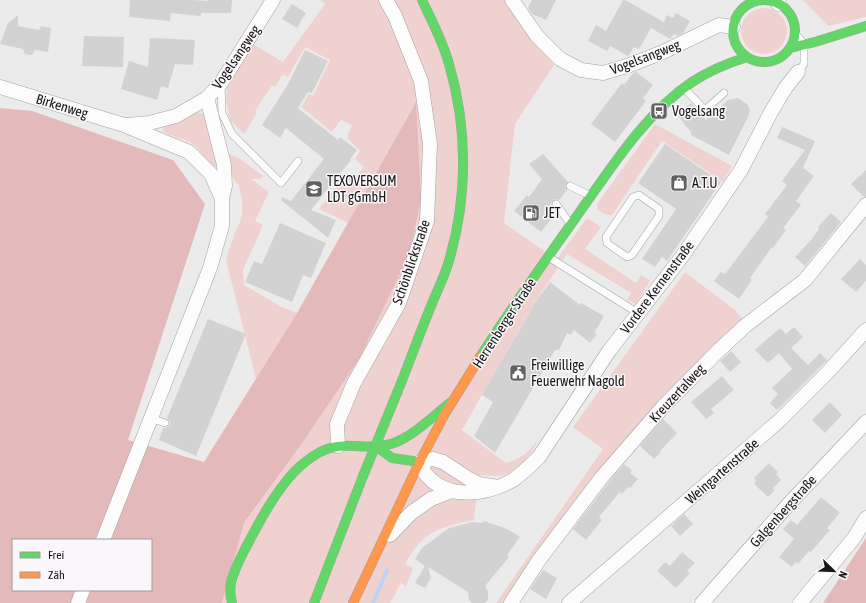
<svg xmlns="http://www.w3.org/2000/svg" width="866" height="603" font-family="'Asap Condensed',sans-serif">
	<style>
		.green { fill: #efd2d0 }
		.forest { fill: #e3bab9; fill-rule: evenodd }
		.lines { fill: none; stroke-linecap: round; stroke-linejoin: round }
		.stream { stroke: #bed3f4; stroke-width: 4 }
		.building { fill: #d3d2d3 }
		.lane-casing { stroke: #a1a1a1; stroke-width: 8 }
		.street-casing { stroke: #a1a1a1; stroke-width: 15 }
		.fast-casing { stroke: #a1a1a1; stroke-width: 10 }
		.slow-casing { stroke: #a1a1a1; stroke-width: 10 }
		.lane { stroke: #fcfcfc; stroke-width: 7 }
		.street { stroke: #fcfcfc; stroke-width: 14 }
		.fast { stroke: #63d668; stroke-width: 9 }
		.slow { stroke: #ff974d; stroke-width: 9 }
		.fast-bridge-casing { stroke: #a1a1a1; stroke-width: 10; stroke-linecap: butt }
		.fast-bridge { stroke: #63d668; stroke-width: 9 }
		.labels { text-anchor: middle; dominant-baseline: central; stroke-width: 3; stroke-linejoin: round; paint-order: stroke }
		.street-label { font-size: 14px; fill: #181718; stroke: #faf7fa }
		.poi-label { font-size: 14px; fill: #181718; stroke: #faf7fa; text-anchor: start }
	</style>
	<rect width="100%" height="100%" fill="#ecebec"/>
	<path class="green" d="M320 0H505L554 65 515 124 504 223 540 248 557 259 587 218 601 227 585 249 636 283 641 275 650 281 636 304 627 300 631 293 567 254 535 302 462 430 506 463C522 459 528 452 538 440 531 457 515 476 495 476 490 476 484 475 479 475L474 520C454 524 431 528 417 546 412 551 409 558 405 564L413 568 406 586 401 583 390 603H222L244 523 303 442 359 359 414 105 348 223 319 209 346 174 353 179 364 167 355 159 360 151 347 138 352 125 341 120 332 132 301 107 309 94 313 96 330 60 305 47 288 77 283 74 275 87 272 85 255 111 257 113 244 134 230 120 226 99 227 88 253 44 283 62 325 4Z
		M803 0H866V17L828 26Z
		M741 31a23 23 0 1 1 46 0a23 23 0 1 1-46 0Z
		M197 112 204 114 218 163 217 167C207 165 202 152 195 146 186 138 172 138 163 131V127Z
		M655 124 732 166 723 182 662 141 612 215H606L598 210 597 204Z
		M229 154 239 158 263 176 260 179H251L269 192 255 221 263 225 243 270 244 285 282 307 297 313 256 379 226 260 234 235 240 222 242 213V200L239 185C228 176 230 167 229 154Z
		M685 272 735 310 749 327 620 461 549 553 519 603H496L603 449 573 427Z"/>
	<path class="forest" d="M416 102 421 200 409 255 359 359 303 442 244 523 222 603H0V108L32 111 173 160 205 204 128 440 204 462 297 313ZM13 540H151V590H13Z
		M866 538V603H823Z"/>
	<g class="lines">
		<path class="stream" d="M373 603 387 570"/>
	</g>
	<path class="building" d="M130 0H193L208 1V0H232L231 13H201V16L171 13 170 21 129 17Z
		M532 0H556L546 20 532 14 528 8Z
		M623 0H625L664 22 667 15 673 18 676 13 690 21 683 33 678 36 674 34 670 39 651 28 639 49 634 47 628 56 610 46 607 51 588 41 596 25 606 31Z
		M292 4 306 13 297 28 282 19Z
		M18 15V26L39 30 41 26 51 28 48 52 35 50 32 55 25 54 23 49 0 44 8 23Z
		M84 36 124 37 123 67 82 66Z
		M150 38 195 40 193 65 175 64 168 88 161 86 157 100 121 89 129 61 148 67Z
		M305 50 328 61 312 93 308 92 298 108 338 140 340 137 357 150 350 159 351 160 311 210 336 220 328 238 281 200 282 197 291 201 324 159 286 128 280 138 262 125 288 84Z
		M636 72 653 85 643 98 646 101 615 142 591 124 622 83 624 85 633 73Z
		M738 98 748 105 750 111 749 115 729 155 691 135V132L677 115 691 103 706 120 728 100Z
		M782 127 815 141 803 168 814 176 796 201 801 205 783 228 786 230 773 248 772 247 750 278 752 280 739 299 714 281 721 272 725 274 768 217 765 214 787 185 782 181 805 150 777 138Z
		M665 144 721 182 667 261 662 257 655 267 642 259 676 209 638 183Z
		M543 154 568 182 565 186 567 190 559 200 555 199 552 202 551 205 553 208 548 214 552 218 541 232 514 211 527 195 529 197 542 179 529 164Z
		M866 170V197H864L851 184Z
		M831 213 841 222 805 266 795 257 812 239 819 229 818 227Z
		M280 223 326 243 311 278 303 275 292 302 245 282 254 261 262 264Z
		M860 259 866 265V281L856 292 841 279Z
		M550 282 580 305 581 303 604 316 594 333 597 334 590 343 574 330 571 335 567 333 559 350H555L495 453 474 436 493 402 482 395 536 301Z
		M208 319 246 334 196 456 159 440 163 428H166L170 425V422L167 418Z
		M794 327 803 337 791 348 808 365 820 353 827 360 777 410 770 403 778 394 772 388 792 369 779 353 768 363 755 350 780 328 786 334Z
		M731 351 741 362 730 372 720 361Z
		M722 376 734 390 711 409 714 413 706 419 691 402Z
		M830 402 842 415 825 433 812 420Z
		M663 419 677 433 660 451 661 452 654 459 640 446Z
		M769 463 778 472 776 474 781 480 773 488 775 490 768 497 754 484 756 481 754 478Z
		M624 464 632 470 630 473 638 479 630 488 628 487 622 494 620 492 599 517 602 520 586 540 573 529 609 482Z
		M821 497 840 513 827 528 830 530 811 552 809 551 798 564 796 562 792 567 779 557 794 539 783 529 791 520 797 525Z
		M684 514 693 524 680 536 671 526Z
		M484 521 507 529 520 537 507 555 509 557 485 586 488 591V600L485 603H472L469 600 468 592 428 567 431 578 425 588 415 583 425 566 415 559 422 548 449 528 472 522 482 523Z
		M682 552 695 563 687 571 690 573 676 588 657 571 665 562 670 566Z
		M543 570 557 578 546 599 530 589Z"/>
	<g class="lines">
		<defs>
			<path id="lane" d="M795 33 804 44V64L798 72
				M221 85 222 113 232 134 281 183 298 161
				M686 90 705 110 724 93
				M570 186 589 195
				M639 195 659 209V216L632 255 627 257 607 243 606 237 633 197Z
				M556 204 569 222
				M550 258 638 313
				M150 418 165 423"/>
			<path id="street" d="M512 0 537 36 560 59 581 70 603 73 630 65 663 52 719 25 733 27
				M778 4 779 0
				M0 87 124 125 189 152 211 174 222 199
				M126 125 149 123 176 116 207 98 221 83 273 0
				M338 446 337 424 354 383 399 303 427 221 430 144 421 81 395 16 386 0
				M498 487 479 484 469 479 443 462 433 459 420 462C422 466 423 470 425 473 446 501 487 495 513 480 523 473 531 465 539 457L609 351 681 258 741 170 771 112 786 87 798 72
				M390 535 411 513 431 499 452 491
				M103 540 210 268 222 226V199L225 186 224 165 207 98
				M78 603 83 590
				M511 603 539 560 602 477 662 408 717 352 745 326 805 280 866 205
				M569 603 780 420 826 374 866 330
				M702 603 787 506 866 422
				M800 603 854 538 866 518"/>
			<path id="fast" d="M733 31a31 31 0 1 1 62 0a31 31 0 1 1-62 0Z
				M790 48 815 42 866 26
				M480 357C510 310 542 265 574 220 608 173 643 115 692 82 709 71 728 63 747 57
				M397 393C408 366 418 338 429 311 435 295 443 280 448 264 468 199 468 129 449 64 443 42 432 21 422 0
				M377 447 392 458 420 462
				M232 603C230 596 230 589 231 582 234 571 239 561 244 551 258 524 273 495 294 472 302 464 311 457 320 452 343 440 363 450 386 445 409 441 433 416 451 402
				M314 603 363 476"/>
			<path id="slow" d="M353 603 420 461 446 412 480 357"/>
		</defs>
		<use href="#lane" class="lane-casing"/>
		<use href="#street" class="street-casing"/>
		<use href="#fast" class="fast-casing"/>
		<use href="#slow" class="slow-casing"/>
		<use href="#lane" class="lane"/>
		<use href="#street" class="street"/>
		<use href="#fast" class="fast"/>
		<use href="#slow" class="slow"/>
		<defs>
			<path id="fast-bridge" d="M363 476 397 393"/>
		</defs>
		<use href="#fast-bridge" class="fast-bridge-casing"/>
		<use href="#fast-bridge" class="fast-bridge"/>
	</g>
	<defs>
		<symbol id="bus-square" viewBox="-11 -11 22 22"><rect x="-9" y="-9" width="18" height="18" rx="4" fill="#626162" stroke="#faf7fa"/><path d="M-5-6H5V4H4V6H2V4H-2V6H-4V4H-5ZM-3.5-4V0h7V-4ZM-3.5 1.2v1.5H-2V1.2ZM2 1.2v1.5H3.5V1.2Z" fill="#fff"/></symbol>
		<symbol id="shop-square" viewBox="-11 -11 22 22"><rect x="-9" y="-9" width="18" height="18" rx="4" fill="#626162" stroke="#faf7fa"/><path d="M-5-2.5h2.3a2.7 3.5 0 0 1 5.4 0H5L5.5 6h-11ZM-1.5-2.5h3a1.5 2.3 0 0 0-3 0Z" fill="#fff"/></symbol>
		<symbol id="school-square" viewBox="-11 -11 22 22"><rect x="-9" y="-9" width="18" height="18" rx="4" fill="#626162" stroke="#faf7fa"/><path d="M0-5L7-2L0 1L-7-2ZM-4 1L0 2.5L4 1V4Q0 6-4 4Z" fill="#fff"/></symbol>
		<symbol id="fuel-square" viewBox="-11 -11 22 22"><rect x="-9" y="-9" width="18" height="18" rx="4" fill="#626162" stroke="#faf7fa"/><path d="M-5.5-6h7V0h2V4h1.3V-2.5L3-4.5l.8-.8L6-3V5H2.5V1h-1V6h-7ZM-4.2-4.7v3.2H.2V-4.7Z" fill="#fff"/></symbol>
		<symbol id="civic-square" viewBox="-11 -11 22 22"><rect x="-9" y="-9" width="18" height="18" rx="4" fill="#626162" stroke="#faf7fa"/><path d="M-.6-6.5H3V-4.5H.6V-3L4-1V1h2V6H-6V1h2V-1L-.6-3ZM-1.2 2.5V6h2.4V2.5Z" fill="#fff"/></symbol>
	</defs>
	<g fill-rule="evenodd">
		<use href="#bus-square" x="649" y="101" width="20" height="20"/>
		<use href="#shop-square" x="669" y="173" width="20" height="20"/>
		<use href="#school-square" x="304" y="179" width="20" height="20"/>
		<use href="#fuel-square" x="521" y="203" width="20" height="20"/>
		<use href="#civic-square" x="508" y="363" width="20" height="20"/>
	</g>
	<g class="labels">
		<g class="street-label">
			<text transform="translate(236 57) rotate(-56)">Vogelsangweg</text>
			<text transform="translate(645 57) rotate(-21)">Vogelsangweg</text>
			<text transform="translate(62 106) rotate(17)">Birkenweg</text>
			<text transform="translate(411 262) rotate(-71)">Schönblickstraße</text>
			<text transform="translate(657 287) rotate(-53)">Vordere Kernenstraße</text>
			<text transform="translate(504 323) rotate(-57)">Herrenberger Straße</text>
			<text transform="translate(677 393) rotate(-47)">Kreuzertalweg</text>
			<text transform="translate(722 471) rotate(-41)">Weingartenstraße</text>
			<text transform="translate(783 511) rotate(-48)">Galgenbergstraße</text>
		</g>
		<g class="poi-label">
			<text x="672" y="111">Vogelsang</text>
			<text x="327" y="181">TEXOVERSUM<tspan x="327" dy="16">LDT gGmbH</tspan></text>
			<text x="692" y="183">A.T.U</text>
			<text x="544" y="213">JET</text>
			<text x="531" y="365">Freiwillige<tspan x="531" dy="16">Feuerwehr Nagold</tspan></text>
		</g>
	</g>
	<rect x="12" y="539" width="140" height="52" fill="#faf7fa" stroke="#a09da0"/>
	<rect x="20" y="552" width="20" height="6" fill="#63d668" stroke="#a09da0"/>
	<text x="48" y="559" font-size="12" fill="#181718">Frei</text>
	<rect x="20" y="572" width="20" height="6" fill="#ff974d" stroke="#a09da0"/>
	<text x="48" y="579" font-size="12" fill="#181718">Zäh</text>
	<g transform="translate(834 571) rotate(113)" stroke="#faf7fa" stroke-width="3" paint-order="stroke">
	<path d="M0-3L7 15L0 10L-7 15Z" fill="#181718"/>
	<text y="-6" font-size="11" font-weight="bold" text-anchor="middle" fill="#181718">N</text>
	</g>
</svg>
